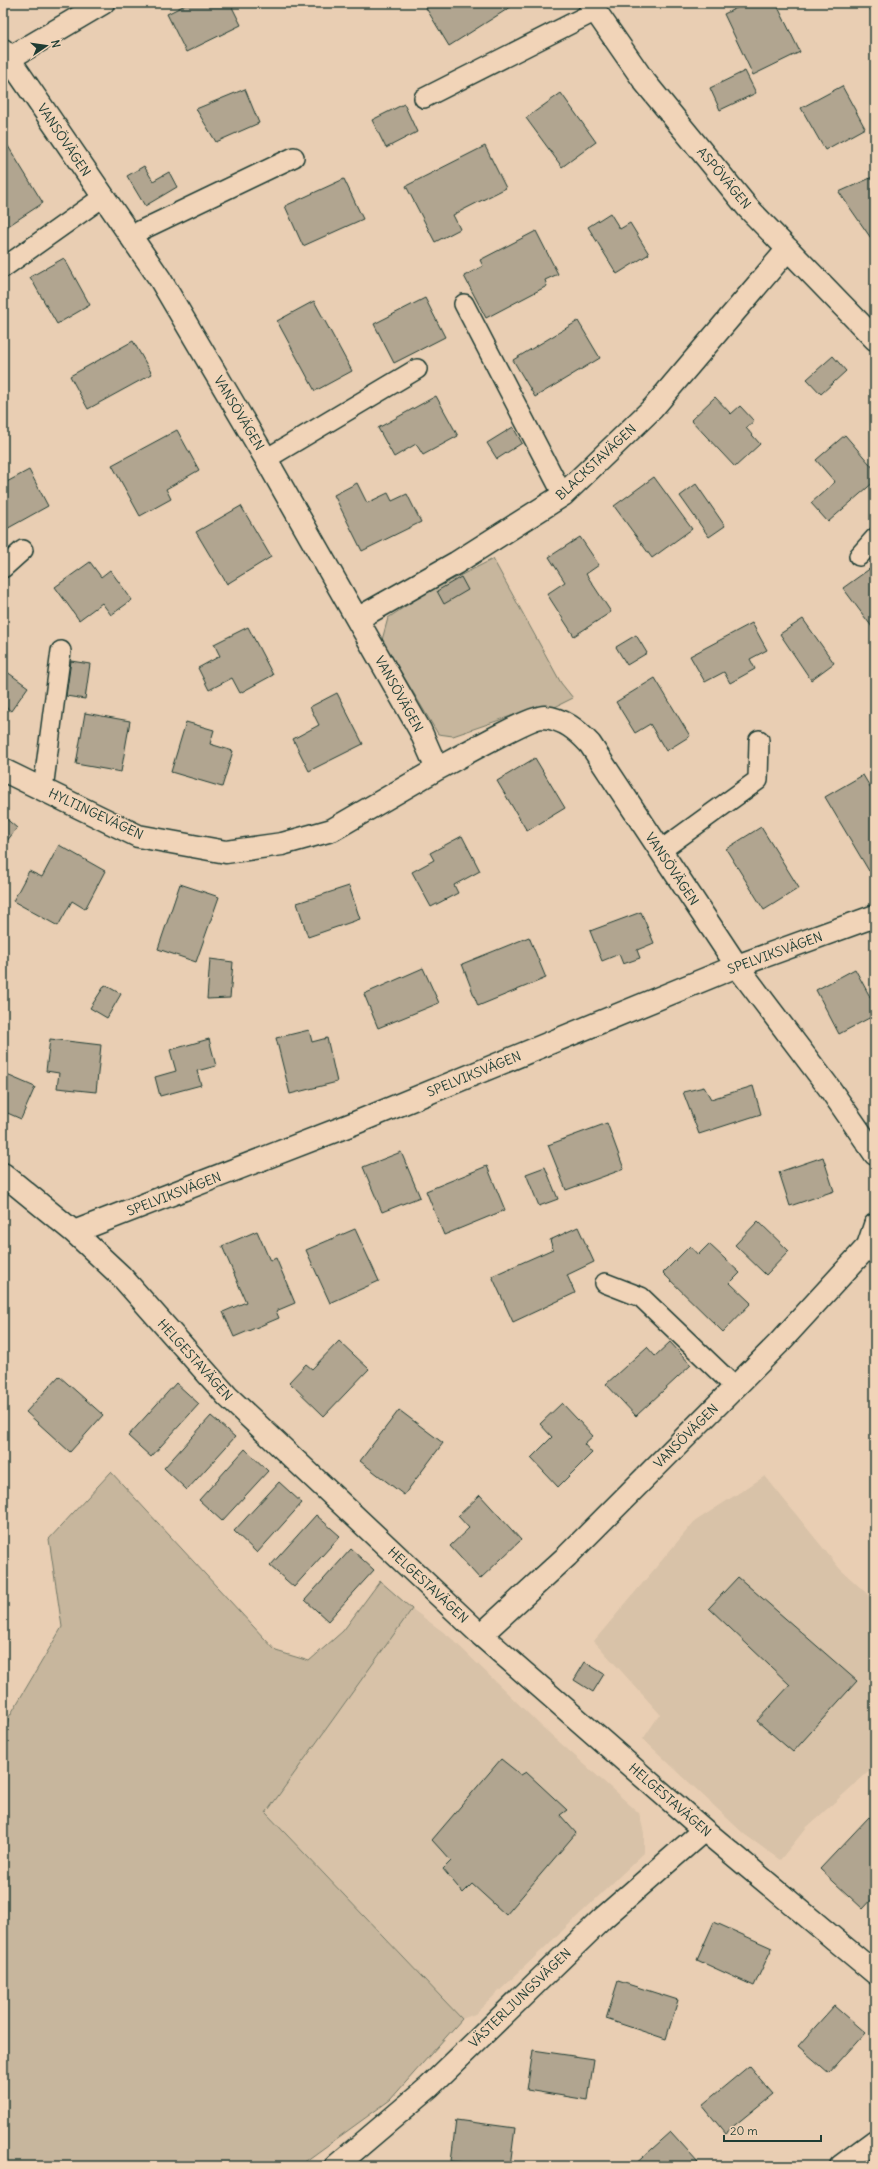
<svg xmlns="http://www.w3.org/2000/svg" width="878" height="2169" font-family="Delius,sans-serif">
	<style>
		.built { fill: #d8c2a8 }
		.green { fill: #c7b69d; stroke: #737a68 }
		.building { fill: #b1a590; stroke: #1f3d34 }
		.lines { fill: none; stroke-linecap: round; stroke-linejoin: round }
		.service-casing { stroke: #1f3d34; stroke-width: 22 }
		.minor-casing { stroke: #1f3d34; stroke-width: 25 }
		.tertiary-casing { stroke: #1f3d34; stroke-width: 25 }
		.service { stroke: #f1d4b8; stroke-width: 19 }
		.minor { stroke: #f1d4b8; stroke-width: 22 }
		.tertiary { stroke: #f1d4b8; stroke-width: 22 }
		.labels { text-anchor: middle; dominant-baseline: central; stroke-width: 3; stroke-linejoin: round; paint-order: stroke }
		.street-label { font-size: 13px; fill: #1f3d34; stroke: #f1d4b8 }
	</style>
	<rect width="100%" height="100%" fill="#e9ceb3"/>
	<filter id="ink" filterUnits="userSpaceOnUse"><feTurbulence type="fractalNoise" baseFrequency=".025" numOctaves="2"/><feDisplacementMap in="SourceGraphic" scale="8" xChannelSelector="R" yChannelSelector="G"/><feConvolveMatrix kernelMatrix="1 2 1 2 8 2 1 2 1" color-interpolation-filters="sRGB"/></filter>
	<g filter="url(#ink)">
		<path class="built" d="M765 1476 840 1569 875 1601V1766L807 1827 780 1860 744 1834 643 1739 660 1714 594 1641 694 1522Z
			M412 1609 450 1637 539 1724 639 1813 644 1833V1853L475 2014 462 2019 266 1813Z"/>
		<path class="green" d="M866 3H875V16L865 3Z
			M493 559 561 683 573 698 555 707 542 717 517 714 453 736 438 734 382 640 388 618 422 595Z
			M111 1472 276 1651 309 1661 343 1631 380 1581 412 1609 266 1813 462 2019 390 2100 299 2166H3V1739L9 1717 62 1627 49 1539Z"/>
		<path class="building" d="M189 3H230L241 25 186 52 167 14Z
			M434 3H517L449 46 426 8Z
			M747 3H776L800 52 753 75 724 14Z
			M745 71 756 93 720 110 710 88Z
			M842 86 865 128 825 150 801 108Z
			M245 89 259 123 216 142 196 109Z
			M561 93 596 142 562 167 526 118Z
			M404 104 417 132 386 148 372 120Z
			M3 138 43 203 5 228 3 224Z
			M485 146 506 188 453 215 460 229 435 242 406 186Z
			M144 166 153 181 169 172 177 187 145 206 127 176Z
			M875 176V244L839 192Z
			M344 179 363 219 303 246 285 206Z
			M610 213 620 229 630 223 649 254 617 274 588 227Z
			M536 231 558 274 545 280 547 286 486 318 464 276 483 266 480 260Z
			M64 258 90 305 57 324 30 277Z
			M425 298 445 337 394 363 374 324Z
			M314 301 352 371 315 391 277 321Z
			M578 321 600 358 535 397 513 360Z
			M133 341 152 374 88 409 70 376Z
			M833 356 846 371 821 394 807 379Z
			M436 396 458 436 423 455 416 444 394 457 378 428Z
			M715 397 731 414 740 406 754 421 746 428 760 444 735 467 691 420Z
			M513 427 522 443 497 459 487 443Z
			M177 430 199 470 166 489 171 499 140 516 112 465Z
			M845 435 875 470V481L828 522 811 503 835 482 816 460Z
			M29 470 48 506 3 531V484Z
			M654 477 692 529 652 558 614 506Z
			M357 483 367 503 388 493 392 501 407 494 421 522 362 551 334 495Z
			M696 484 725 526 709 537 680 496Z
			M241 506 271 557 227 584 196 532Z
			M580 537 599 565 586 574 611 612 574 636 547 594 565 582 549 557Z
			M90 562 101 577 110 570 132 600 111 615 102 603 79 620 55 587Z
			M875 565V631L843 588Z
			M461 577 468 590 444 604 437 591Z
			M803 619 834 663 811 680 780 634Z
			M752 623 767 650 750 659 755 669 730 683 724 672 705 682 690 656Z
			M248 627 273 675 240 693 232 678 209 690 198 668 220 656 214 644Z
			M636 635 647 653 627 665 616 647Z
			M71 661 90 664 85 699 66 696Z
			M3 669 28 687 11 711 3 705Z
			M655 678 690 736 666 751 650 724 635 733 616 702Z
			M337 693 363 744 309 771 293 739 319 725 310 707Z
			M85 713 130 721 121 772 76 764Z
			M186 722 214 730 210 744 233 751 222 787 171 772Z
			M535 758 565 808 527 831 497 781Z
			M863 775 875 795V867L869 871 825 797Z
			M3 816 17 828 3 846Z
			M761 827 799 888 764 910 726 849Z
			M462 836 480 871 454 885 458 893 431 907 412 872 434 860 430 853Z
			M59 845 105 871 85 909 72 901 58 926 13 901 29 871 42 877Z
			M180 884 219 897 196 962 158 949Z
			M349 886 360 919 308 937 297 903Z
			M641 912 654 943 637 950 640 958 623 964 619 954 602 961 590 931Z
			M529 937 546 978 478 1006 462 964Z
			M210 959 233 962 230 998 207 999Z
			M423 968 439 1003 378 1028 364 994Z
			M855 969 875 1006V1015L839 1034 816 990Z
			M105 985 121 994 107 1018 90 1008Z
			M309 1030 312 1042 327 1038 337 1082 290 1094 276 1038Z
			M50 1039 101 1045 96 1092 57 1088 59 1073 46 1071Z
			M209 1039 216 1066 197 1071 201 1085 160 1096 155 1077 176 1071 170 1050Z
			M7 1075 35 1087 21 1119 3 1111V1085Z
			M753 1086 761 1114 699 1134 683 1092 704 1087 711 1099Z
			M607 1123 624 1169 566 1190 548 1145Z
			M401 1152 420 1197 382 1212 363 1167Z
			M823 1157 834 1191 790 1206 779 1172Z
			M487 1166 505 1210 444 1235 426 1191Z
			M545 1167 558 1199 539 1206 526 1174Z
			M758 1221 789 1251 766 1275 735 1245Z
			M578 1227 594 1262 567 1275 575 1293 513 1322 492 1276 553 1249 550 1240Z
			M355 1229 379 1281 330 1303 306 1250Z
			M257 1231 270 1261 276 1258 295 1303 276 1311 279 1318 234 1337 223 1312 246 1302 222 1246Z
			M709 1244 740 1273 730 1283 751 1303 723 1332 663 1273 690 1246 698 1255Z
			M339 1341 369 1369 324 1416 289 1382 306 1364 312 1369Z
			M670 1342 691 1365 636 1416 606 1384 647 1347 655 1356Z
			M59 1376 103 1415 70 1452 26 1412Z
			M176 1383 199 1404 151 1457 128 1436Z
			M562 1403 593 1436 584 1444 592 1453 558 1487 531 1458 552 1437 540 1424Z
			M399 1410 443 1443 404 1495 360 1461Z
			M211 1416 235 1437 187 1490 164 1468Z
			M245 1449 268 1471 222 1521 199 1500Z
			M279 1482 302 1503 257 1553 234 1531Z
			M480 1495 521 1540 480 1579 450 1546 469 1528 458 1516Z
			M316 1515 340 1536 294 1587 270 1566Z
			M351 1549 374 1570 328 1621 305 1600Z
			M738 1577 857 1681 793 1752 757 1721 790 1685 709 1608Z
			M585 1662 604 1674 593 1692 574 1680Z
			M501 1759 521 1775 526 1772 567 1810 560 1815 576 1833 506 1915 472 1884 463 1893 443 1869 451 1861 432 1840Z
			M869 1817 875 1822V1896L863 1909 820 1869Z
			M714 1922 772 1948 754 1986 697 1960Z
			M618 1981 678 2000 666 2039 606 2019Z
			M834 2006 865 2033 829 2073 798 2046Z
			M533 2050 594 2059 588 2100 527 2090Z
			M749 2066 773 2094 725 2133 702 2105Z
			M456 2120 515 2128 510 2166H492L451 2161Z
			M671 2132 698 2162 693 2166H633Z"/>
		<g class="lines">
			<defs>
				<path id="service" d="M424 98 596 11
					M129 236 294 157
					M3 268 103 197
					M464 304 563 495
					M266 459 417 369
					M859 556 875 538
					M3 568 23 550
					M43 789 61 651
					M660 851 758 780 759 740
					M605 1283 641 1297 735 1387"/>
				<path id="minor" d="M590 3 644 81 748 208 875 339
					M3 50 160 279 266 459 357 619 420 730 437 769C454 760 531 716 544 717 564 719 577 730 590 744L737 966 830 1089 875 1154
					M357 619 456 563 563 495 653 408 788 249
					M3 770 138 836 226 852 282 844 332 830 437 769
					M3 1174 74 1232 121 1276 227 1396 481 1635 704 1830 875 1973
					M74 1232 355 1123 737 966 875 916
					M481 1635 567 1556 778 1344 868 1246 875 1225
					M336 2166 429 2087 602 1919 704 1830
					M841 2166 875 2141"/>
				<path id="tertiary" d="M3 62 103 3"/>
			</defs>
			<use href="#service" class="service-casing"/>
			<use href="#minor" class="minor-casing"/>
			<use href="#tertiary" class="tertiary-casing"/>
			<use href="#service" class="service"/>
			<use href="#minor" class="minor"/>
			<use href="#tertiary" class="tertiary"/>
		</g>
	</g>
	<g class="labels">
		<g class="street-label">
			<text transform="translate(64 140) rotate(56)">VANSÖVÄGEN</text>
			<text transform="translate(724 178) rotate(50)">ASPÖVÄGEN</text>
			<text transform="translate(239 413) rotate(59)">VANSÖVÄGEN</text>
			<text transform="translate(596 462) rotate(-43)">BLACKSTAVÄGEN</text>
			<text transform="translate(399 694) rotate(61)">VANSÖVÄGEN</text>
			<text transform="translate(96 814) rotate(25)">HYLTINGEVÄGEN</text>
			<text transform="translate(672 869) rotate(56)">VANSÖVÄGEN</text>
			<text transform="translate(775 953) rotate(-20)">SPELVIKSVÄGEN</text>
			<text transform="translate(474 1074) rotate(-22)">SPELVIKSVÄGEN</text>
			<text transform="translate(174 1194) rotate(-21)">SPELVIKSVÄGEN</text>
			<text transform="translate(195 1360) rotate(48)">HELGESTAVÄGEN</text>
			<text transform="translate(686 1436) rotate(-45)">VANSÖVÄGEN</text>
			<text transform="translate(428 1585) rotate(43)">HELGESTAVÄGEN</text>
			<text transform="translate(670 1800) rotate(41)">HELGESTAVÄGEN</text>
			<text transform="translate(520 1998) rotate(-44)">VÄSTERLJUNGSVÄGEN</text>
		</g>
	</g>
	<rect width="878" height="2169" fill="none" stroke="#f1d4b8" stroke-width="16"/>
	<rect x="8" y="8" width="862" height="2153" fill="none" stroke="#1f3d34" stroke-width="1.5" filter="url(#ink)"/>
	<g transform="translate(46 46) rotate(77)" stroke="#f1d4b8" stroke-width="3" paint-order="stroke">
	<path d="M0-3L7 15L0 10L-7 15Z" fill="#1f3d34"/>
	<text y="-6" font-size="11" font-weight="bold" text-anchor="middle" fill="#1f3d34">N</text>
	</g>
	<path d="M724 2135v6h97v-6" fill="none" stroke="#1f3d34" stroke-width="2"/>
	<text x="730" y="2135" font-size="12" fill="#1f3d34" stroke="#f1d4b8" stroke-width="3" paint-order="stroke">20 m</text>
</svg>
